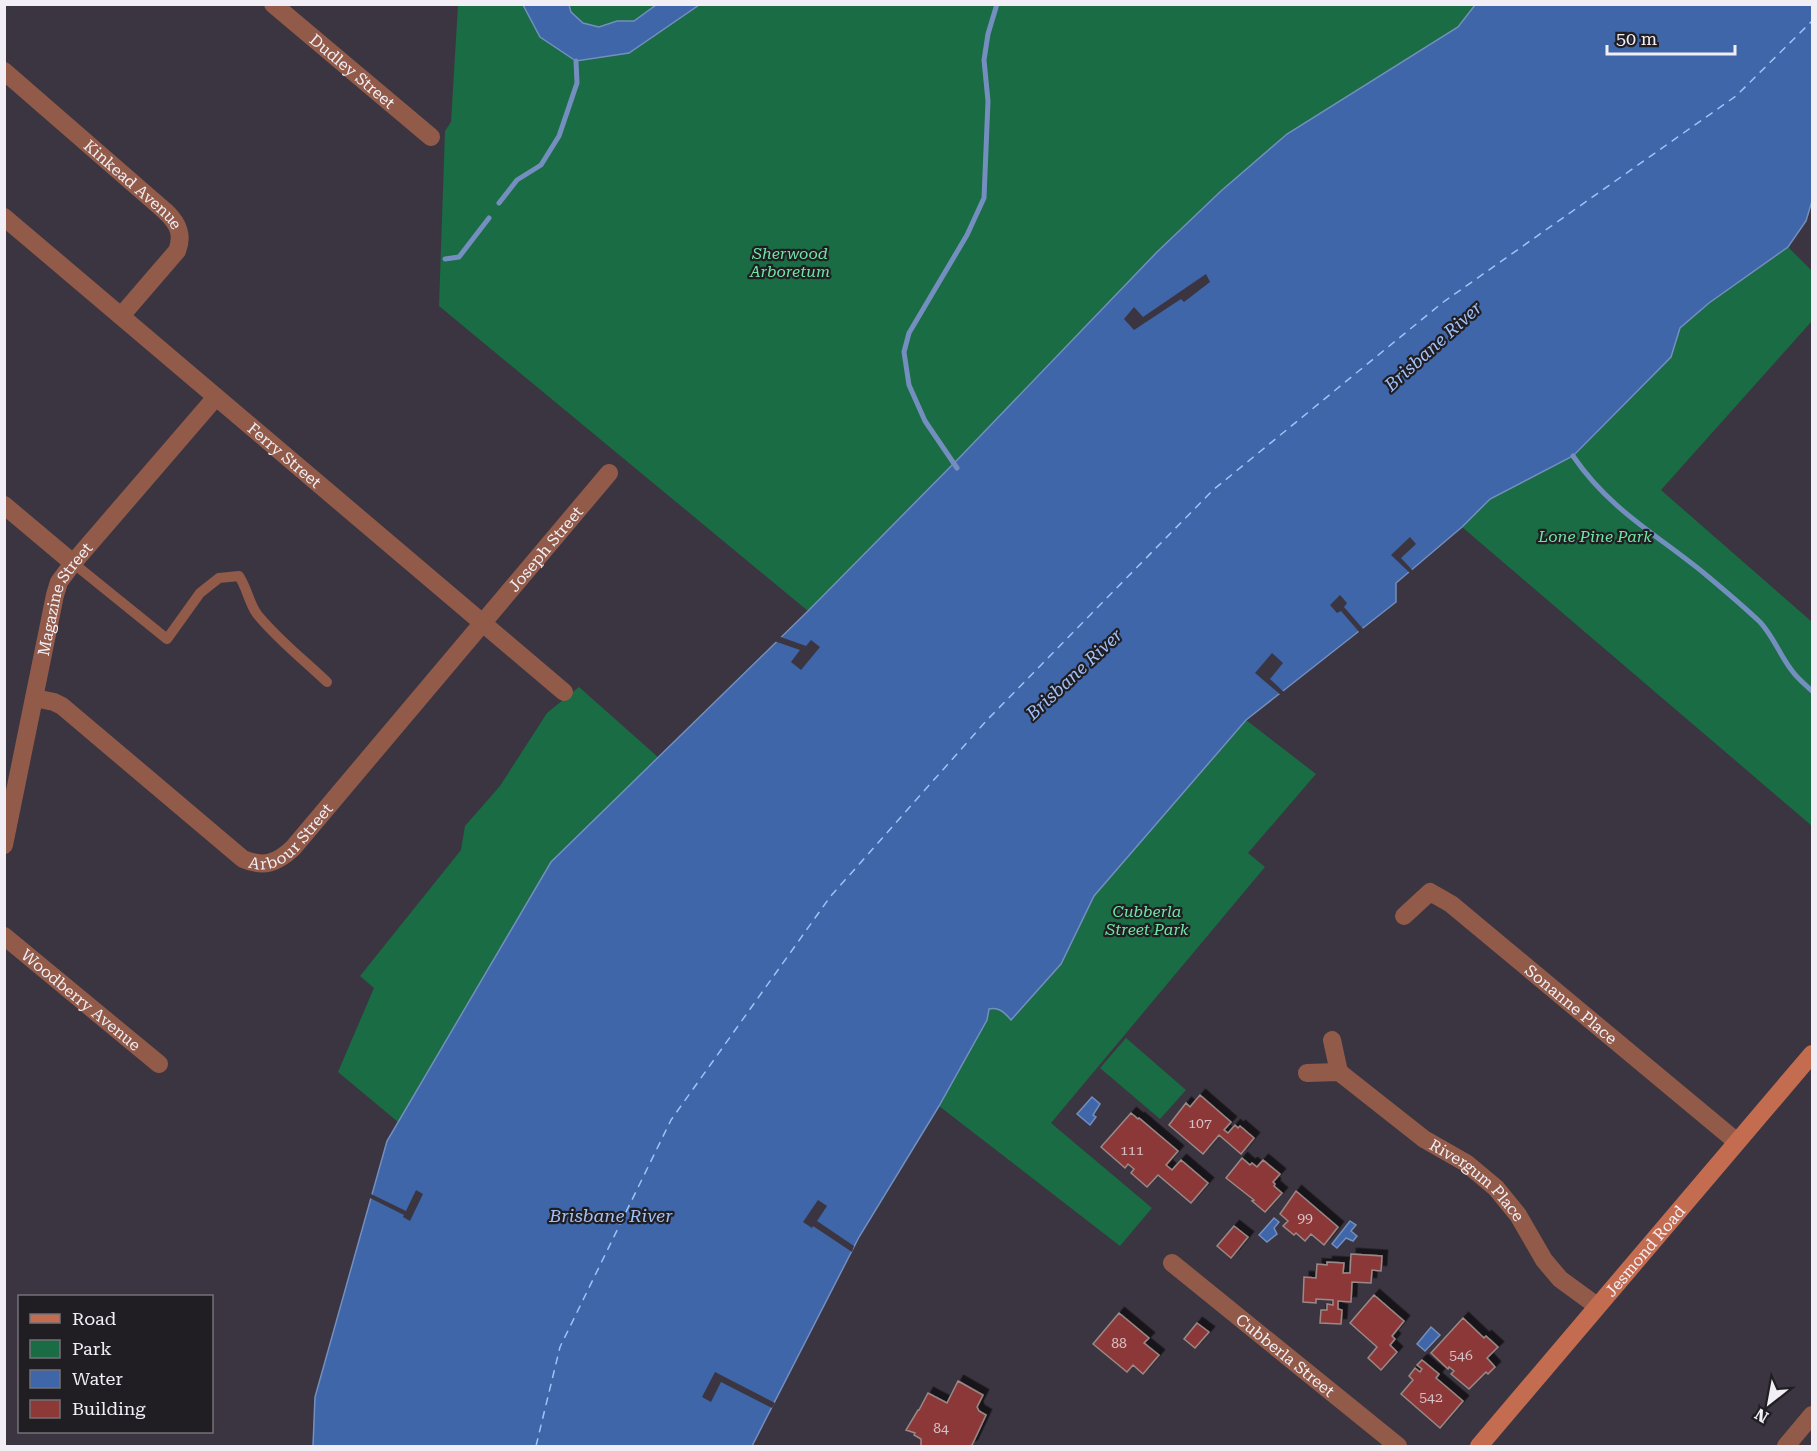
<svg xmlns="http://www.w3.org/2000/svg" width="1817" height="1451" font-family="'Roboto Serif',serif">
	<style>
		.green { fill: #196c43 }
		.water { fill: #3e66a8; stroke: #748fbf; stroke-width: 1.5 }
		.pier { fill: #3b3541 }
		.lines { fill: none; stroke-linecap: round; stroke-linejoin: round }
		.stream { stroke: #748fbf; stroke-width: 5 }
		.ferry { stroke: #a0c2f9; stroke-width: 1.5; stroke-dasharray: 8 6; stroke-linecap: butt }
		.building { fill: #8c3938; stroke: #9a8987; stroke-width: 1.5; filter: url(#shadow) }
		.lane { stroke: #925b49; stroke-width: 10 }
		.street { stroke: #925b49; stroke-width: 18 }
		.secondary { stroke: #c36c50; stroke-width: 18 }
		.labels { text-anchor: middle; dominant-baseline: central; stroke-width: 4.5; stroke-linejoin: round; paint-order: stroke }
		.number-label { font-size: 14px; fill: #d8c1c6 }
		.street-label { font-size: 16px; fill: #f1eef5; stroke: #211e23 }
		.park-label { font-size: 16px; font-style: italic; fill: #6fe6a4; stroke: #211e23 }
		.water-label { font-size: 18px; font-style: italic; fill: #a0c2f9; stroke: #211e23 }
	</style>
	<defs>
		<filter id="shadow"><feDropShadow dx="5.5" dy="-5.5" stdDeviation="0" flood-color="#0009"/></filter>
	</defs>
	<rect width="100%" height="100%" fill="#3b3541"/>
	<path class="green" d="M458 5H1475L1458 27 1287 134 1157 252 962 455 808 611 439 306 445 131 451 122Z
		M1788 247 1812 271V321L1661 490 1812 622V826L1462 527 1490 499 1573 456 1671 357 1680 328 1709 303Z
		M579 687 659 758 551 862 398 1122 338 1072 374 988 360 976 461 850 465 826 500 786 547 713Z
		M1246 720 1316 774 1248 853 1265 867 1051 1123 1152 1208 1120 1246 939 1106 987 1020 989 1009C1000 1007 1004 1012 1011 1019L1061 964 1094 896Z
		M1126 1038 1186 1090 1160 1119 1100 1068Z"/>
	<path class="water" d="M523 5H569L571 12 583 23 599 27 617 21H634L656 5H699L629 53 576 61 540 37Z
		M1475 5H1812V201L1806 221 1788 247 1709 303 1680 328 1671 357 1573 456 1490 499 1462 527 1396 583V602L1246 720 1094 896 1061 964 1011 1020C1004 1012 999 1007 989 1009L987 1020 939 1106 859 1237 752 1446H313L315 1397 387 1141 551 862 808 611 962 455 1157 252 1221 191 1287 134 1458 27Z
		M1092 1097 1100 1104 1093 1115 1096 1117 1090 1125 1077 1114Z
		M1274 1218 1279 1222 1274 1228 1277 1234 1267 1242 1259 1235Z
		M1350 1221 1356 1225 1351 1231 1357 1236 1353 1241 1346 1238 1337 1248 1332 1244Z
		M1431 1327 1440 1335 1425 1351 1417 1344Z"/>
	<path class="pier" d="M1206 274 1210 282 1184 302 1181 299 1134 330 1124 319 1134 307 1143 317Z
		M1410 537 1416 544 1401 558 1414 572 1411 574 1391 555Z
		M1340 595 1347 603 1344 607 1364 630 1360 633 1341 611 1337 613 1330 605Z
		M778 636 806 646 811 640 820 647 801 670 791 662 800 650 774 641Z
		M1272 653 1283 663 1270 679 1285 693 1282 696 1255 673Z
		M416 1190 423 1194 410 1221 403 1217 404 1215 368 1197 369 1193 406 1211Z
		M818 1200 827 1206 817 1221 854 1246 852 1252 813 1226 812 1228 803 1222Z
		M715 1372 775 1403 772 1408 721 1382 711 1402 702 1397Z"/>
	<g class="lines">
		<path class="stream" d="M499 203 517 180 541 165 559 136 577 83 576 61
			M445 259 459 257 489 218
			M1573 456C1610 510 1656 534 1705 574 1723 589 1743 606 1760 622 1774 637 1780 656 1793 672 1798 679 1806 685 1812 691
			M957 468 925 421 909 385 904 352 909 333 967 235 984 198 988 101 984 60 988 34 997 4"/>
		<path class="ferry" d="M536 1446 560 1347 671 1120 830 897 987 720 1213 490 1442 303 1736 96 1812 21"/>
	</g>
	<path class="building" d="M1200 1095 1231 1122 1224 1130 1228 1133 1235 1125 1238 1128 1240 1126 1254 1138 1241 1154 1219 1135 1203 1154 1169 1125 1186 1103 1190 1107Z
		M1131 1113 1138 1119 1139 1118 1178 1151 1166 1165 1172 1170 1181 1160 1208 1183 1191 1203 1158 1175 1147 1187 1131 1173 1134 1169 1128 1164 1125 1168 1101 1147Z
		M1242 1158 1250 1165 1252 1163 1257 1167 1263 1160 1280 1174 1273 1182 1275 1184 1274 1186 1282 1193 1265 1212 1252 1201 1254 1200 1226 1178Z
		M1296 1191 1338 1227 1324 1245 1311 1234 1305 1241 1296 1233 1294 1235 1283 1226 1288 1221 1280 1214Z
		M1234 1226 1248 1237 1231 1258 1217 1246Z
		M1351 1254 1382 1256 1381 1271 1372 1270 1371 1283 1352 1282 1351 1302 1338 1301V1309L1342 1310 1341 1324 1320 1323 1321 1310H1327V1304L1333 1305V1300L1316 1299V1303L1303 1302 1304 1277 1316 1278 1317 1264 1327 1265V1262L1344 1263 1343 1273H1350Z
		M1374 1295 1404 1321 1392 1336 1395 1339 1390 1345 1397 1352 1381 1370 1368 1358 1377 1347 1350 1323Z
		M1119 1313 1149 1338 1144 1343 1159 1355 1143 1374 1133 1365 1127 1372 1093 1344Z
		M1463 1318 1484 1338 1486 1336 1498 1347 1487 1358 1495 1367 1488 1374 1486 1372 1469 1389 1451 1374 1454 1371 1449 1367 1448 1369 1431 1353Z
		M1197 1323 1209 1332 1195 1348 1184 1339Z
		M1422 1360 1439 1374 1436 1378 1463 1401 1440 1428 1401 1394 1413 1380 1409 1376 1415 1368 1420 1372 1422 1369 1417 1365Z
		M958 1381 983 1395 977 1407 979 1411 986 1415 972 1445 970 1446H921V1439L914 1435 915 1433 906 1430 918 1410H919L928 1393 947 1403Z"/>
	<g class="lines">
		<path class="lane" d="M73 563 167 639 200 593 219 578 239 576C247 588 249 603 257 614 277 639 304 660 327 682"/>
		<g class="street">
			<path id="s1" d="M273 4 431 137"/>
			<path id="s2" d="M4 71 165 211C177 222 184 234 177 251L121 316"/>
			<path id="s3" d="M4 217 564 692"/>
			<path d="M4 505 73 563"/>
			<path id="s4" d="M35 698 54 702 62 706 243 859C264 868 277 863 293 848L609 473"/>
			<path id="s5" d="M4 845 55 595 59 582 73 563 216 397"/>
			<path id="s6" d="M1404 916 1430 892 1451 904 1737 1142"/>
			<path id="s7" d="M4 936 159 1064"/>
			<path d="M1332 1040 1339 1072"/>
			<path id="s8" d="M1307 1073 1339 1072 1424 1139 1466 1163 1496 1188 1518 1215 1544 1260 1560 1279 1597 1306"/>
			<path id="s9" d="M1172 1263 1398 1446"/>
			<path d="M1786 1446 1812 1415"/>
		</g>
		<path class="secondary" id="s10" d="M1479 1446 1812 1054"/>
	</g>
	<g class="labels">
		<g class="number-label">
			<text x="1200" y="1123">107</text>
			<text x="1132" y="1150">111</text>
			<text x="1305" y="1218">99</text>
			<text x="1119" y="1343">88</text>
			<text x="1461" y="1355">546</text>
			<text x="1431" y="1397">542</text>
			<text x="941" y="1428">84</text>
		</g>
		<g class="street-label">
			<text stroke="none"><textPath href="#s1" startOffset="104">Dudley Street</textPath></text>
			<text stroke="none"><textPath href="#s2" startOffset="172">Kinkead Avenue</textPath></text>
			<text stroke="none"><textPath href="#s3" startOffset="368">Ferry Street</textPath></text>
			<text stroke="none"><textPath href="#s4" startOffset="712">Joseph Street</textPath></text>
			<text stroke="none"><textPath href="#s5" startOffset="255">Magazine Street</textPath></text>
			<text stroke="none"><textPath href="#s4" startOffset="324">Arbour Street</textPath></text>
			<text stroke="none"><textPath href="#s7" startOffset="100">Woodberry Avenue</textPath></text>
			<text stroke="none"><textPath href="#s6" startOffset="216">Sonanne Place</textPath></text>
			<text stroke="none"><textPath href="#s8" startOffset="208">Rivergum Place</textPath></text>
			<text stroke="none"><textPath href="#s10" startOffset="256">Jesmond Road</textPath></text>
			<text stroke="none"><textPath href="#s9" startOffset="146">Cubberla Street</textPath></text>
		</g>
		<g class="park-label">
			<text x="790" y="253">Sherwood<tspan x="790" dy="18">Arboretum</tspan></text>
			<text x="1595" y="536">Lone Pine Park</text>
			<text x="1147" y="911">Cubberla<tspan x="1147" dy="18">Street Park</tspan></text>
		</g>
		<g class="water-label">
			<text transform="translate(1433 346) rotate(-42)">Brisbane River</text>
			<text transform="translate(1074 674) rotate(-43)">Brisbane River</text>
			<text x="611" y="1215">Brisbane River</text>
		</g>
	</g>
	<rect width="1817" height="1451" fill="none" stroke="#f1eef5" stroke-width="12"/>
	<rect x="18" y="1295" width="195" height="138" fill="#211e23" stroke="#747177" stroke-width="1.5"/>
	<rect x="30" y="1314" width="30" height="9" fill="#c36c50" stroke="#747177" stroke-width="1.5"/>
	<text x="72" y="1325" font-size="18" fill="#f1eef5">Road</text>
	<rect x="30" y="1340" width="30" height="18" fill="#196c43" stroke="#747177" stroke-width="1.5"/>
	<text x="72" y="1355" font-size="18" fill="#f1eef5">Park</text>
	<rect x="30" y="1370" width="30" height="18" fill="#3e66a8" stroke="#747177" stroke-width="1.5"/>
	<text x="72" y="1385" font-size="18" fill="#f1eef5">Water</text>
	<rect x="30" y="1400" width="30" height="18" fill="#8c3938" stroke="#747177" stroke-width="1.5"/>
	<text x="72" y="1415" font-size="18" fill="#f1eef5">Building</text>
	<g transform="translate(1769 1403) rotate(211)" stroke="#211e23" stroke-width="4.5" paint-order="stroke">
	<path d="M0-4.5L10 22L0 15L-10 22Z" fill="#f1eef5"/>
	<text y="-9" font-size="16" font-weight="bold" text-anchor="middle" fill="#f1eef5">N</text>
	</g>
	<path d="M1607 45v9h128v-9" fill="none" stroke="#f1eef5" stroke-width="3"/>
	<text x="1616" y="45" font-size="18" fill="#f1eef5" stroke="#211e23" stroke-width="4.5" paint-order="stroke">50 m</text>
</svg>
